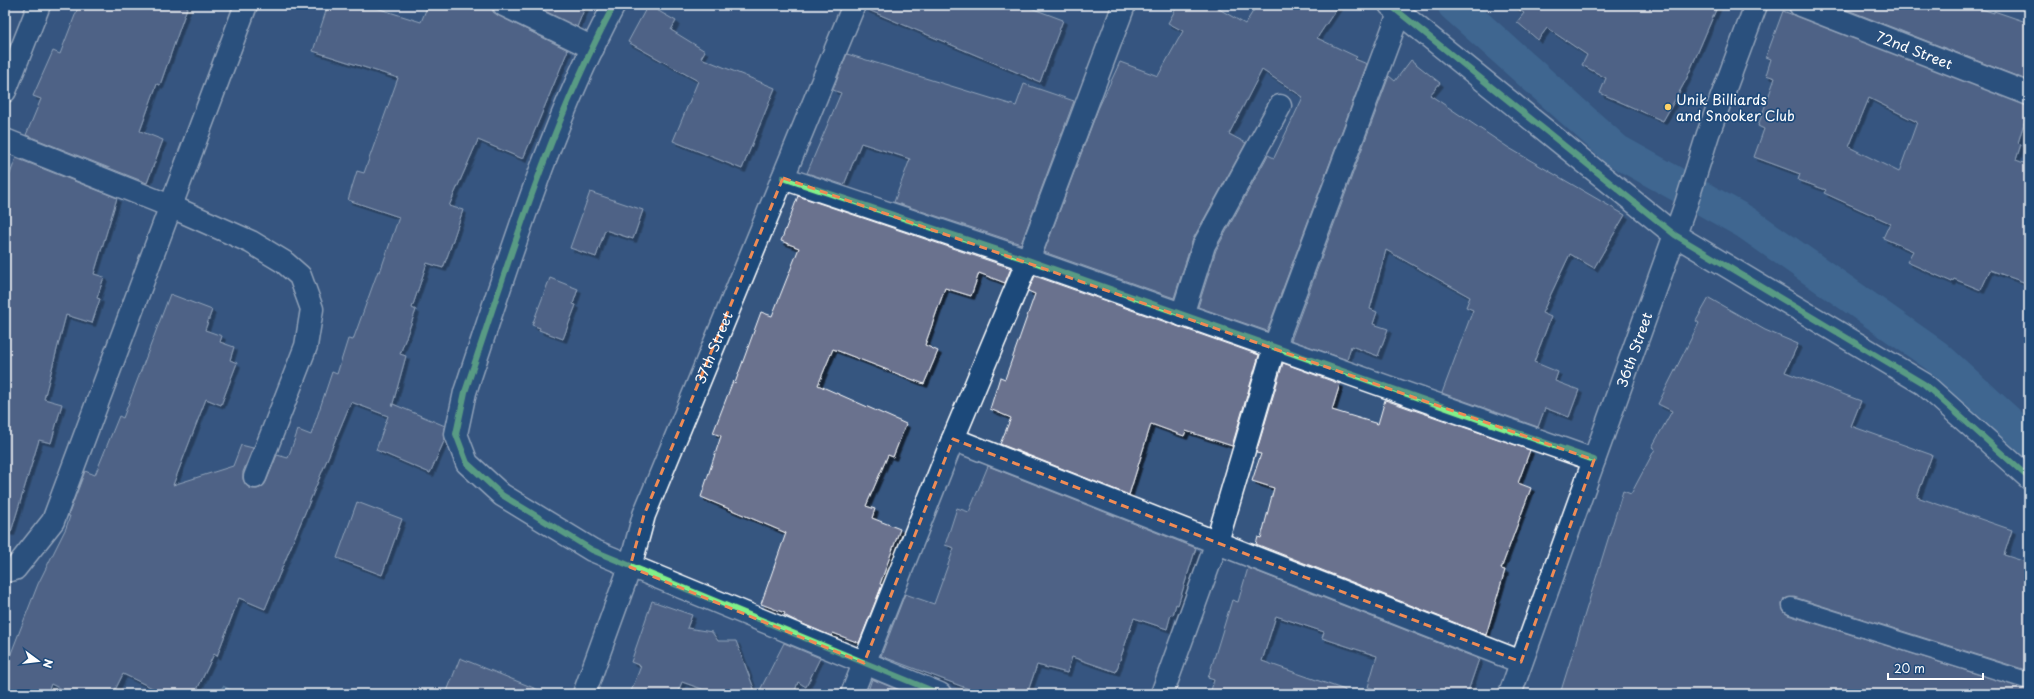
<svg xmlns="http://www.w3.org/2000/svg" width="2034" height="699" font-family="'Playpen Sans',sans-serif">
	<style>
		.water { fill: #487aa5; stroke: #91afc9 }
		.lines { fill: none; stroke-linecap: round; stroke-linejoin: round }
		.canal { stroke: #487aa5; stroke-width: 33 }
		.building { fill: #6a728e; stroke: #fff; fill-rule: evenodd; filter: url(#shadow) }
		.service-casing { stroke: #fff; stroke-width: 19 }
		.minor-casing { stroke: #fff; stroke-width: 25 }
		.service { stroke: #1f4a7a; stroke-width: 16 }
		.minor { stroke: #1f4a7a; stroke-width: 22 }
		.cycleway-casing { stroke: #1f4a7a; stroke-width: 8 }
		.cycleway { stroke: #82f089; stroke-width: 6 }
		.marked { fill: none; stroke: #ef8b55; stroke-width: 3; stroke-dasharray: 8 5; stroke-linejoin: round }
		.poi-dot { fill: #ffd166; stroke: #1f4a7a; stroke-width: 1.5 }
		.labels { text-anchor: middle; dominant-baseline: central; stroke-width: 3.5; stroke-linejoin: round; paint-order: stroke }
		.street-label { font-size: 14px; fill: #fff; stroke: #1f4a7a }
		.poi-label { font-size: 14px; fill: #fff; stroke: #1f4a7a; text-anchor: start }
	</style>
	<defs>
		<filter id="shadow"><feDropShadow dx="3.5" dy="3.5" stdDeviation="0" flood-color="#0009"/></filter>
	</defs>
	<rect width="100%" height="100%" fill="#365680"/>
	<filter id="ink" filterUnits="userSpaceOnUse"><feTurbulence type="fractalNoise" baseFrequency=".025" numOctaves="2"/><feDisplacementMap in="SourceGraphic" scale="8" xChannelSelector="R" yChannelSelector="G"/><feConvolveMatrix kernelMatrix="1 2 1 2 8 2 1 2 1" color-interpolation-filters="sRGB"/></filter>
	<g filter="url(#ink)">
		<path class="water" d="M223 686 239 694H219Z"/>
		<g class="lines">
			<path class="canal" d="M1454 5 1617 151 1745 222 1936 356 2029 441"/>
		</g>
		<path class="building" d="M79 5H188L160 85 157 84 140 131 163 140 147 183 26 135 41 99 33 96 53 51 60 54Z
			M328 5H367L421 22 428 5H492L493 12 499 16 568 50 523 159 478 140 449 206 463 210 450 249 443 268 427 263 412 308 416 310 400 354 406 356 392 407 393 404 445 426V439L430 473 376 450 388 416 351 402 265 609 239 598 217 656 214 654 195 694H165L123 674 113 694H71L51 684 47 694H5V654L10 656 38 584 66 528 70 516H68L85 471 95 475 119 416 123 418 170 294 212 310 205 330 222 336 220 342 234 347 230 360 237 363 221 405 206 399 173 485 233 466 241 445 253 448 243 472V479L246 485 250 488 257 489 263 486 266 482 277 455 288 458 298 430 311 435 332 372 337 374 348 339 353 340 378 271 380 272 399 217 348 200 357 171 364 173 398 78 313 51Z
			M533 5H586L577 27Z
			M648 5 676 21 671 30 705 51 701 58 775 88 742 169 673 141 698 81 628 42Z
			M866 5H1023L1063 20 1040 82 866 9Z
			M1178 5H1212L1245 24 1257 5H1339L1317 38 1357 57 1355 59 1367 64 1267 331 1198 307 1216 250 1268 155 1274 158 1303 97 1262 70 1229 134 1246 143 1193 239 1174 298 1044 252 1098 109 1120 62 1158 76 1183 31 1168 23Z
			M1512 5H1718L1686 80 1663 121 1600 93 1606 78 1582 65 1587 55 1547 28 1538 40 1517 22 1524 13Z
			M1835 5H1969L1994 13V11L2029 23V81Z
			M1783 11 2029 106 2018 143 2021 144 2016 160 2029 165V284L1990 270 1981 290 1954 279 1952 282 1907 262 1913 251 1883 238 1890 223 1824 193 1826 190 1798 180 1800 174 1754 157 1764 129 1758 126 1775 78 1766 75 1771 59 1766 57ZM1869 98 1917 122 1899 172 1849 147Z
			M847 54 1016 106 1024 84 1074 101 1021 244 894 202 910 159 861 143 844 185 807 173 841 93 833 90Z
			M1411 60 1440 83 1430 95 1509 148 1625 215 1594 268 1570 254 1542 313 1551 317 1534 362 1558 372 1555 381 1579 390 1569 417 1545 408 1538 427 1442 393 1473 310 1466 307 1470 297 1386 250 1370 309 1377 312 1373 324 1388 329 1378 356 1351 346 1347 360 1291 340 1389 76 1395 81Z
			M16 158 117 198 94 274 104 277 97 298 100 299 92 323 66 315 44 399 62 404 51 443 39 440 11 532 5 531V187Z
			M590 192 643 210 633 239 605 230 596 257 570 248Z
			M798 196 1011 268 1005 283 979 273 971 296 945 288 925 345 938 351 924 384 833 349 818 385 906 424 893 457 888 455 866 506 875 509 872 518 900 529 880 584 882 585 859 643 833 633 831 636 796 621 784 615 785 613 761 604 786 533 701 497 721 436 713 433 733 381 735 383 761 312 772 316 799 248 781 241Z
			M1035 276 1259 355 1232 446 1186 431 1184 436 1151 424 1129 495 1000 444 1011 418 990 409 1000 377 1005 379 1035 294 1028 291Z
			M550 278 578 289 573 304 576 305 563 339 539 330 540 328 532 325Z
			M1709 298 1765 330 1798 344 1785 372 1861 401 1851 426 1932 455 1917 497 2012 530 2004 555 2029 563V671L1794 597 1784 599 1782 604 1784 612 1788 615 2029 690V694H1560L1623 491 1631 494 1655 449 1652 447 1672 411 1658 404 1699 323 1696 321Z
			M1283 363 1340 384 1332 410 1378 424 1385 400 1530 450 1518 483 1531 488 1501 569 1505 570 1486 635 1256 544 1258 537 1261 538 1274 488 1252 481 1261 454 1256 453Z
			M988 466 1196 548 1178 605 1176 604 1173 615 1171 614 1167 629 1134 618 1116 672 1072 657 1067 673 1037 665 1027 694H982L881 656 905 594 934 604 954 548 945 545 957 508 969 512Z
			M357 502 402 519 382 575 337 558Z
			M1248 568 1479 659 1467 694H1391L1368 687 1377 656 1322 638 1324 632 1276 616 1262 661 1345 690 1344 694H1210L1214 680 1208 678 1232 600 1238 602Z
			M652 601 692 615 687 628 712 632 718 641H736L756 694H716L682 682 677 694H630L641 666 631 662Z
			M784 643 820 658 806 687 798 682 794 694H758Z
			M460 658 546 693V694H446Z
			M872 679 905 693 904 694H867Z"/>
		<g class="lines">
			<defs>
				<path id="service" d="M1791 606 2029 681"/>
				<g id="minor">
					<path d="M504 5 593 48"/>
					<path d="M614 5C549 127 509 261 465 392L456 434 467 463 502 495 592 550 940 694"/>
					<path d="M1390 5 1675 235 1924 384 2029 478"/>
					<path id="s1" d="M1800 5 2029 94"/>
					<path d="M5 91 39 5"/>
					<path d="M5 140 170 206 251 242 284 262 300 276 312 309 306 346 255 477"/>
					<path d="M783 178 1028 260 1594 460"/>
					<path d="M1182 315 1204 245 1280 106"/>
					<path d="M953 439 1521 662"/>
					<path d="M5 571 15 569 53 521 246 5"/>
					<path id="s2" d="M584 694 630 567 644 515 854 5"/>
					<path d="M852 694 953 439 1028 260 1124 5"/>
					<path d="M1162 694 1217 542 1274 348 1399 13"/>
					<path id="s3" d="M1510 694 1686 204 1708 134 1756 5"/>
				</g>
			</defs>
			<use href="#service" class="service-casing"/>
			<use href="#minor" class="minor-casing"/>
			<use href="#service" class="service"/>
			<use href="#minor" class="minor"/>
			<defs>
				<path id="cycleway" d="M614 5C549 127 509 261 465 392L456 434 467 463 502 495 592 550 940 694
					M1390 5 1675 235 1924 384 2029 478
					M783 178 1028 260 1594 460"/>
			</defs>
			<use href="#cycleway" class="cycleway-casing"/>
			<use href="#cycleway" class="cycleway"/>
		</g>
	</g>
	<path d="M0 0H2034V699H0ZM783 178 1594 460 1521 662 953 439 864 663 630 567 644 515Z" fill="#365680" fill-opacity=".55" fill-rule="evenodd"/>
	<path class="marked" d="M783 178 1594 460 1521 662 953 439 864 663 630 567 644 515Z"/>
	<circle class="poi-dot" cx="1668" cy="107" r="4"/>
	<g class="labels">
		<g class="street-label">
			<text stroke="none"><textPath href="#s1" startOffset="123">72nd Street</textPath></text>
			<text stroke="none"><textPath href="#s2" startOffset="370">37th Street</textPath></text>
			<text stroke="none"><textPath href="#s3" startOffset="366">36th Street</textPath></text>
		</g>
		<g class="poi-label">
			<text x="1676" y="99">Unik Billiards<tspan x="1676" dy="16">and Snooker Club</tspan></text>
		</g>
	</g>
	<rect width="2034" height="699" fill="none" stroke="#1f4a7a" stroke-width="20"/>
	<rect x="10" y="10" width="2014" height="679" fill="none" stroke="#fff" stroke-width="1.5" filter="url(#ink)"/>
	<g transform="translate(38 661) rotate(105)" stroke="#1f4a7a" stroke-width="3" paint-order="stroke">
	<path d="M0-3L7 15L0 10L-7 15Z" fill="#ffffff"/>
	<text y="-6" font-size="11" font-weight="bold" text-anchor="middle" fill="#ffffff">N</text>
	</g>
	<path d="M1888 673v6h95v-6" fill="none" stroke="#ffffff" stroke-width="2"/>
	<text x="1894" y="673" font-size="12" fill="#ffffff" stroke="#1f4a7a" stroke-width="3" paint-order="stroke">20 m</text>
</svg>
